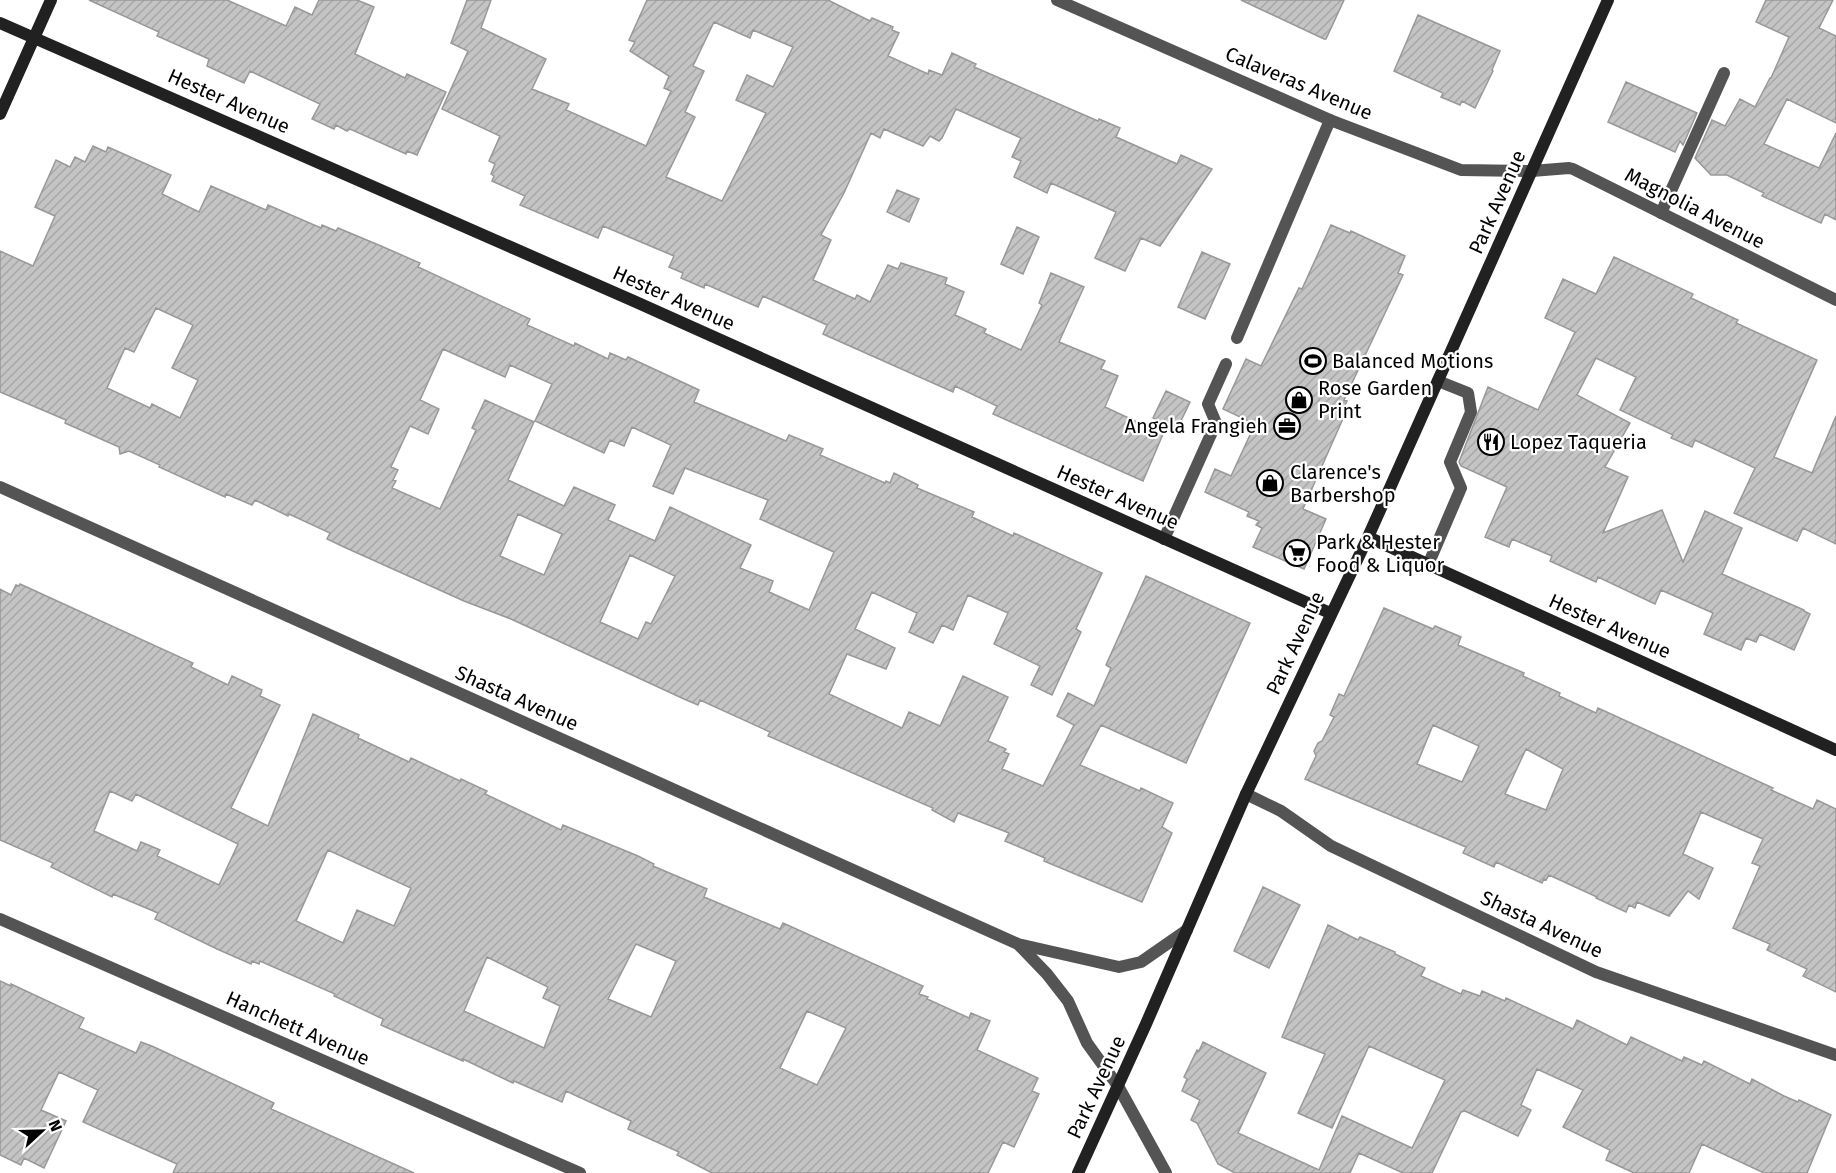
<svg xmlns="http://www.w3.org/2000/svg" width="1836" height="1173" font-family="'Fira Sans',sans-serif">
	<style>
		.building { fill: url(#building-hatch); stroke: #989898; stroke-width: 1.5; fill-rule: evenodd }
		.lines { fill: none; stroke-linecap: round; stroke-linejoin: round }
		.lane { stroke: #545454; stroke-width: 12 }
		.street { stroke: #545454; stroke-width: 12 }
		.secondary { stroke: #212121; stroke-width: 12 }
		.labels { text-anchor: middle; dominant-baseline: central; stroke-width: 4.5; stroke-linejoin: round; paint-order: stroke }
		.street-label { font-size: 20px; fill: #000; stroke: #fff }
		.poi-label { font-size: 20px; fill: #000; stroke: #fff; text-anchor: start }
	</style>
	<defs>
		<pattern id="building-hatch" width="6" height="6" patternUnits="userSpaceOnUse" patternTransform="scale(1.5)"><rect width="6" height="6" fill="#c4c4c4"/><path d="M-1 1l2-2M0 6l6-6M5 7l2-2" fill="none" stroke="#a7a7a7"/></pattern>
	</defs>
	<rect width="100%" height="100%" fill="#fff"/>
	<path class="building" d="M89 0H227L286 26 295 7 312 15 319 0H357L374 7 355 54 405 78 407 74 446 92 417 155 407 151 406 154 350 129 347 131 336 125 334 129 312 119 320 104 250 71 244 83 207 66 209 59 157 36 159 32Z
		M467 0H491L481 28 546 59 532 89 569 104 566 110 646 146 671 91 664 88 669 76 630 51 635 42 629 40 647 0H828L870 21 872 18 893 27 892 30 899 33 888 56 928 74 929 70 942 75 952 53 976 64 974 67 1098 121 1099 119 1120 128 1116 137 1177 164 1181 155 1212 169 1160 246 1141 238 1125 271 1095 258 1116 212 1051 183 1047 193 1014 177 1021 161 1012 157 1021 138 956 109 942 138 939 141 930 136 923 146 884 129 880 138 871 133 844 193 821 235 831 240 813 280 855 299 857 295 870 302 888 265 898 269 901 263 947 278 945 284 964 292 955 315 986 329 984 333 1021 350 1042 305 1039 303 1051 273 1084 287 1059 342 1105 361 1101 369 1118 376 1105 407 1163 434 1143 481 993 414 997 406 955 386 953 392 823 334 827 325 763 296 758 307 705 284 704 288 681 278 683 273 669 267 674 256 603 226 598 238 520 205 525 196 492 181 494 176 491 174 495 164 489 161 500 136 442 109 468 51 451 43ZM714 22 750 38 753 30 793 47 773 87 747 75 736 100 766 113 722 201 666 177 695 117 685 112 704 71 693 66Z
		M1241 0H1344L1326 39H1324Z
		M1766 0H1833L1819 28 1836 36V123L1787 99 1764 144 1819 168 1836 133V220L1825 214 1821 223 1762 196 1764 193 1727 175H1711L1695 158 1712 120 1725 126 1740 99 1755 107 1770 78H1771L1789 37 1756 22Z
		M1418 15 1500 51 1492 70 1493 71 1475 108 1462 101 1460 105 1441 97 1443 93 1394 71Z
		M1626 82 1697 113 1683 145 1680 141 1675 152 1608 122Z
		M93 146 106 152 108 147 171 175 162 194 199 212 211 186 266 210 268 205 321 228 322 225 336 231 338 228 381 246 420 263 418 267 530 319 527 325 574 346 575 343 608 359 610 353 626 360 628 357 699 390 694 402 786 441 789 435 823 449 820 455 885 483 886 481 890 483 894 473 918 485 917 488 974 512 972 517 1013 536 1014 533 1102 573 1076 629 1081 632 1052 695 1031 685 1040 666 994 644 1008 613 968 595 953 630 942 625 933 643 909 632 917 613 872 592 855 629 895 648 886 669 847 654 829 694 902 728 909 712 940 726 963 676 1008 697 988 741 1006 749 1004 752 1009 754 1002 769 1043 786 1074 725 1057 716 1068 693 1094 706 1111 668 1106 665 1146 576 1250 623 1186 763 1101 725 1080 765 1140 791 1141 788 1173 803 1162 827 1172 833 1142 902 1044 861 1045 858 1005 841 1009 833 958 813 954 822 932 810 933 808 768 736 770 732 700 700 698 705 684 699 511 619 464 601 344 547 327 539 330 533 289 514 288 516 255 500 252 505 226 494 225 497 159 467 160 465 129 451 120 454 119 447 65 423 66 420 0 392V251L33 266 55 216 35 207 56 160 70 167 75 157 85 162ZM156 308 193 325 172 368 198 380 180 418 152 404 150 408 107 388 125 348 134 352ZM443 349 505 377 510 365 552 384 535 421 604 453 610 440 624 446 632 427 671 445 653 486 673 494 685 468 768 500 760 519 834 552 809 610 769 592 773 581 740 568 751 545 670 507 655 541 608 520 615 505 574 487 564 506 508 480 534 422 485 400 472 428 476 430 440 509 392 488 396 481 393 480 398 470 391 467 410 426 428 434 439 409 420 400ZM518 514 562 534 544 575 500 556ZM630 555 675 576 651 624 646 622 638 639 600 622Z
		M897 190 919 199 909 222 887 212Z
		M1331 225 1350 233 1351 231 1405 256 1398 273 1403 275 1344 400 1347 401 1342 412 1345 414 1303 509 1326 519 1304 569 1253 547 1262 528 1256 525 1259 521 1247 516 1249 512 1205 492 1215 469 1231 476 1255 424 1223 409 1246 359 1261 366 1299 288 1302 289Z
		M1017 227 1039 237 1023 274 1001 264Z
		M1202 252 1230 264 1205 319 1178 307Z
		M1614 257 1693 294 1691 298 1738 320 1736 323 1817 360 1774 457 1812 473 1836 416V544L1803 528 1797 541 1734 513 1755 468 1695 440 1692 447 1671 438 1673 435 1620 410 1636 377 1596 358 1577 395 1630 423 1605 467 1628 477 1603 533 1662 510 1683 562 1705 511 1742 528 1722 574 1804 610V611L1810 614 1794 650 1760 634 1756 642 1746 638 1741 650 1704 634 1713 613 1661 590 1655 604 1598 577 1596 582 1550 561 1552 556 1512 539 1509 547 1485 537 1507 487 1461 466 1459 462 1488 387 1538 410 1575 332 1545 318 1563 279 1596 294Z
		M1166 391 1190 402 1177 429 1153 418Z
		M20 584 193 663 191 667 228 685 232 676 262 690 260 696 280 705 231 808 268 826 313 714 359 735 358 738 409 762 411 758 460 781 461 779 487 791 485 794 561 830 563 825 638 856 654 864 653 866 707 889 704 897 780 929 783 923 923 986 919 994 928 997 927 999 969 1018 971 1013 990 1021 977 1050 1038 1078 1032 1091 1039 1094 1014 1147 1003 1142 988 1173H712L677 1155 679 1152 628 1129 631 1121 566 1091 562 1102 514 1081 513 1083 463 1059V1061L381 1025 383 1019 334 996 335 994 260 961 259 964 252 961 251 964 217 949 155 919 158 913 113 894 112 897 51 867 53 863 0 840V589L11 595 16 585 19 586ZM110 791 132 801 136 794 238 844 219 885 157 856 160 850 141 842 137 851 94 831ZM328 850 411 888 394 926 357 910 343 943 296 921ZM636 944 676 961 651 1017 608 999ZM487 957 548 987 543 998 560 1006 544 1048 464 1011ZM807 1011 846 1028 817 1085 780 1068Z
		M1384 608 1433 629 1435 626 1461 637 1458 645 1524 673 1523 676 1560 693 1559 696 1596 713 1598 708 1773 788 1771 790 1813 809 1817 800 1836 809V992L1803 976 1807 969 1767 950 1770 944 1733 928 1760 866 1752 863 1763 839 1701 812 1683 854 1713 868 1699 899 1688 891 1669 916 1637 902 1635 908 1629 905 1626 912 1596 898 1597 897 1549 875 1546 880 1544 879 1542 883 1496 862 1494 867 1463 853 1466 847 1305 779 1316 756 1314 751 1318 743 1322 741 1334 717 1330 715 1339 694 1344 696ZM1433 725 1479 746 1462 782 1417 764ZM1526 749 1563 769 1546 810 1505 794Z
		M1263 887 1300 905 1269 968 1234 951Z
		M1328 925 1358 940 1360 937 1395 952V954L1425 968 1421 976 1461 994 1463 990 1480 996 1482 991 1505 1001 1506 998 1573 1029 1577 1020 1627 1045 1631 1037 1682 1061 1684 1057 1702 1065 1704 1061 1750 1084 1752 1079 1784 1096 1798 1102 1799 1100 1831 1115 1807 1173H1764L1702 1144 1689 1173H1634L1606 1160 1610 1150 1563 1127 1583 1090 1537 1069 1521 1105 1531 1110 1518 1136 1465 1111 1461 1112 1432 1173H1403L1359 1153 1350 1173H1235L1218 1164 1197 1123 1191 1120 1200 1100 1182 1091 1187 1079 1184 1077 1197 1050 1199 1051 1203 1042 1266 1073 1238 1133 1319 1170 1342 1116 1412 1148 1445 1080 1369 1046 1332 1128 1298 1113 1325 1054 1282 1037Z
		M0 981 11 986V984L84 1018 79 1028 136 1053 141 1042 154 1047 274 1103 271 1109 414 1173H173L177 1164 83 1122 98 1090 59 1072 41 1110 66 1121 44 1168 24 1158 21 1165 0 1155Z"/>
	<g class="lines">
		<path class="lane" d="M1661 213 1724 73
			M1237 338 1330 120
			M1164 539 1216 423 1208 404 1226 364
			M1428 565 1461 488 1450 462 1471 412 1468 393 1438 381"/>
		<path class="street" d="M1057 0 1330 120 1461 170 1532 171 1569 168 1573 169 1836 300
			M0 487 1018 944 1119 967 1141 962 1187 930
			M1246 794 1281 811 1331 846 1596 972 1836 1055
			M0 919 580 1173
			M1018 944 1047 974 1068 1001 1087 1043 1118 1086 1166 1173"/>
		<path class="secondary" d="M0 23 636 302 1330 613
			M0 114 51 0
			M1368 537 1836 750
			M1078 1173 1146 1024 1246 794 1368 537 1608 0"/>
	</g>
	<defs>
		<symbol id="stadium-ring" viewBox="-11 -11 22 22"><circle r="9.5" fill="#fff" stroke="#000" stroke-width="1.5"/><path d="M0-5a6.5 5 0 1 0 0 10a6.5 5 0 1 0 0-10ZM-3.5-1.8h7v3.6h-7Z" fill="#000"/></symbol>
		<symbol id="shop-ring" viewBox="-11 -11 22 22"><circle r="9.5" fill="#fff" stroke="#000" stroke-width="1.5"/><path d="M-5-2.5h2.3a2.7 3.5 0 0 1 5.4 0H5L5.5 6h-11ZM-1.5-2.5h3a1.5 2.3 0 0 0-3 0Z" fill="#000"/></symbol>
		<symbol id="office-ring" viewBox="-11 -11 22 22"><circle r="9.5" fill="#fff" stroke="#000" stroke-width="1.5"/><path d="M-6-3h4V-5.5h4V-3h4V5H-6ZM-1-4.5V-3h2v-1.5ZM-6 0V1H6V0Z" fill="#000"/></symbol>
		<symbol id="restaurant-ring" viewBox="-11 -11 22 22"><circle r="9.5" fill="#fff" stroke="#000" stroke-width="1.5"/><path d="M-5-6h1v4h1v-4h1v4h1v-4h1v5L-1.5 .5V6h-2V.5L-5-1ZM5-6V6H3V1.5H1.5Q1.5-4 5-6Z" fill="#000"/></symbol>
		<symbol id="supermarket-ring" viewBox="-11 -11 22 22"><circle r="9.5" fill="#fff" stroke="#000" stroke-width="1.5"/><path d="M-6-5.5h2.5l.6 2H6L4.5 2H-2.5L-4.4-4H-6ZM-1.5 3.2a1.3 1.3 0 1 0 .1 0ZM3 3.2a1.3 1.3 0 1 0 .1 0Z" fill="#000"/></symbol>
	</defs>
	<g fill-rule="evenodd">
		<use href="#stadium-ring" x="1298" y="346" width="30" height="30"/>
		<use href="#shop-ring" x="1284" y="385" width="30" height="30"/>
		<use href="#office-ring" x="1272" y="411" width="30" height="30"/>
		<use href="#restaurant-ring" x="1476" y="427" width="30" height="30"/>
		<use href="#shop-ring" x="1255" y="468" width="30" height="30"/>
		<use href="#supermarket-ring" x="1282" y="538" width="30" height="30"/>
	</g>
	<g class="labels">
		<g class="street-label">
			<text transform="translate(1299 83) rotate(23)">Calaveras Avenue</text>
			<text transform="translate(229 101) rotate(24)">Hester Avenue</text>
			<text transform="translate(1497 202) rotate(-66)">Park Avenue</text>
			<text transform="translate(1695 208) rotate(27)">Magnolia Avenue</text>
			<text transform="translate(674 298) rotate(24)">Hester Avenue</text>
			<text transform="translate(1118 497) rotate(24)">Hester Avenue</text>
			<text transform="translate(1610 626) rotate(24)">Hester Avenue</text>
			<text transform="translate(1295 643) rotate(-65)">Park Avenue</text>
			<text transform="translate(517 698) rotate(24)">Shasta Avenue</text>
			<text transform="translate(1542 924) rotate(25)">Shasta Avenue</text>
			<text transform="translate(298 1028) rotate(24)">Hanchett Avenue</text>
			<text transform="translate(1096 1087) rotate(-65)">Park Avenue</text>
		</g>
		<g class="poi-label">
			<text x="1332" y="361">Balanced Motions</text>
			<text x="1318" y="388">Rose Garden<tspan x="1318" dy="23">Print</tspan></text>
			<text x="1268" y="426" text-anchor="end">Angela Frangieh</text>
			<text x="1510" y="442">Lopez Taqueria</text>
			<text x="1290" y="472">Clarence's<tspan x="1290" dy="23">Barbershop</tspan></text>
			<text x="1316" y="542">Park &amp; Hester<tspan x="1316" dy="23">Food &amp; Liquor</tspan></text>
		</g>
	</g>
	<g transform="translate(42 1131) rotate(68)" stroke="#ffffff" stroke-width="4.5" paint-order="stroke">
	<path d="M0-4.5L10 22L0 15L-10 22Z" fill="#000000"/>
	<text y="-9" font-size="16" font-weight="bold" text-anchor="middle" fill="#000000">N</text>
	</g>
</svg>
